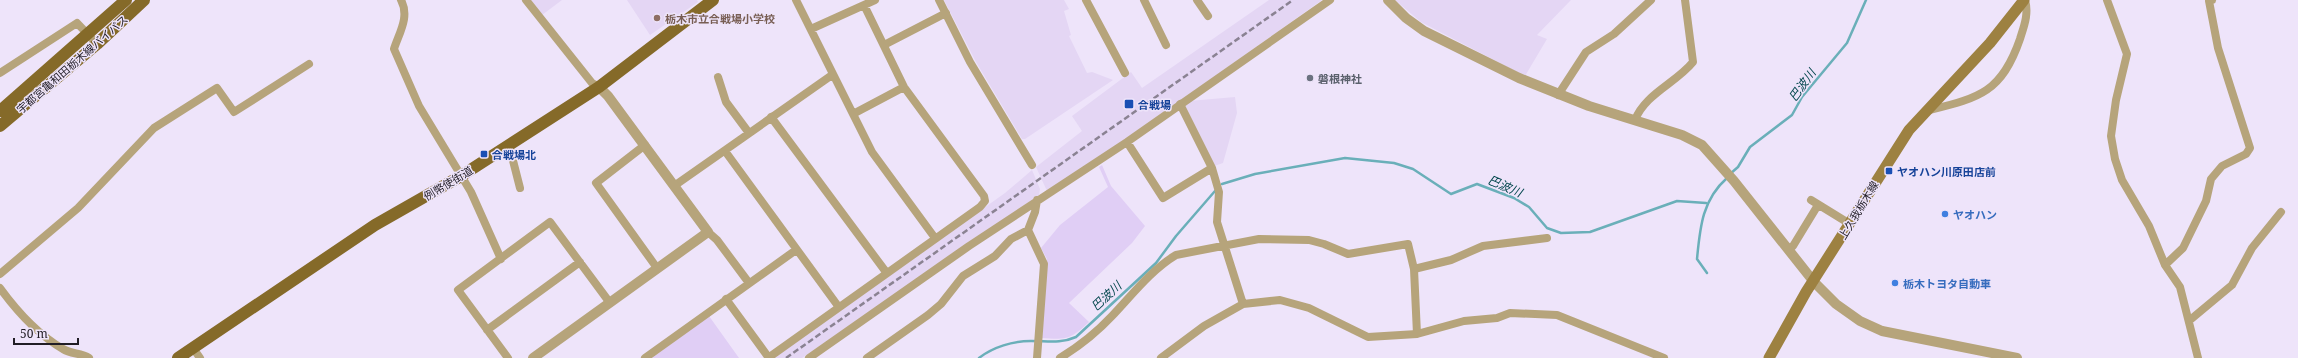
<svg xmlns="http://www.w3.org/2000/svg" width="2298" height="358" font-family="'Noto Serif','Noto Sans JP',serif">
	<style>
		.built { fill: #e4d6f4 }
		.green { fill: #e0cef5 }
		.lines { fill: none; stroke-linecap: round; stroke-linejoin: round }
		.stream { stroke: #6aafb9; stroke-width: 2.5 }
		.minor { stroke: #b6a47b; stroke-width: 8 }
		.tertiary { stroke: #b6a47b; stroke-width: 10 }
		.secondary { stroke: #9d8141; stroke-width: 11 }
		.primary { stroke: #856a29; stroke-width: 12 }
		.rail { stroke: #8a8292; stroke-width: 2.5; stroke-dasharray: 6 3; stroke-linecap: butt }
		.education-dot { fill: #8d6e63; stroke: #eee4fa; stroke-width: 1.5 }
		.worship-dot { fill: #6b7280; stroke: #eee4fa; stroke-width: 1.5 }
		.transit-dot { fill: #1a4fb4; stroke: #eee4fa; stroke-width: 1.5 }
		.shop-dot { fill: #3f7fe0; stroke: #eee4fa; stroke-width: 1.5 }
		.labels { text-anchor: middle; dominant-baseline: central; stroke-width: 3; stroke-linejoin: round; paint-order: stroke }
		.education-label { font-size: 11px; font-weight: bold; fill: #785e54; stroke: #eee4fa; text-anchor: start }
		.street-label { font-size: 11px; fill: #211d25; stroke: #eee4fa }
		.worship-label { font-size: 11px; font-weight: bold; fill: #5b616d; stroke: #eee4fa; text-anchor: start }
		.transit-label { font-size: 11px; font-weight: bold; fill: #164399; stroke: #eee4fa; text-anchor: start }
		.shop-label { font-size: 11px; font-weight: bold; fill: #366cbe; stroke: #eee4fa; text-anchor: start }
		.water-label { font-size: 12px; font-style: italic; fill: #04474e; stroke: #eee4fa }
	</style>
	<rect width="100%" height="100%" fill="#eee4fa"/>
	<path class="built" d="M531 0H562L542 15Z
		M627 0H697L698 2 650 35Z
		M944 0H1064L1069 9 1064 11 1071 35 1069 36 1087 73 1092 72 1113 80 1025 139H1022L976 62Z
		M1269 0H1322L1125 140 1047 191 1036 167 1082 131 1072 116 1131 72 1142 88Z
		M1395 0H1571L1537 35 1547 39 1525 76 1421 22Z
		M1235 97 1237 113 1223 163 1214 166 1185 105 1189 101Z
		M1032 170 1040 189 1039 195 802 358H774L1005 193Z"/>
	<path class="green" d="M1102 165 1111 186 1145 226 1132 243 1069 303 1089 322C1071 339 1067 340 1042 338L1047 259 1041 248 1060 225 1108 187 1099 167Z
		M709 316 739 358H652Z"/>
	<g class="lines">
		<path class="stream" d="M1730 174 1738 167 1750 147 1792 115 1802 97 1847 43 1866 0
			M1222 184 1255 174 1345 158 1394 163 1413 169 1451 194 1477 184 1514 198 1529 207 1547 228 1561 233 1590 232 1677 201 1706 203
			M1707 273 1697 259C1700 228 1702 200 1727 178
			M979 358C993 347 1013 341 1031 341 1048 341 1060 344 1076 337L1156 263 1176 236 1215 191"/>
		<path class="minor" d="M401 0C410 17 399 33 394 49L419 106 471 192 501 259
			M526 0 592 83 599 87
			M796 0 872 152 935 238
			M939 0 970 62 1032 165
			M1086 0 1125 73
			M1144 0 1166 45
			M1197 0 1208 16
			M2107 0 2127 54 2116 100 2111 136 2115 159 2122 180 2149 226 2165 265
			M811 29 875 0
			M884 45 946 13
			M0 73 77 23 97 44
			M718 77 726 102 749 133
			M1558 95 1586 52 1614 34 1651 0
			M1180 104 1212 168 1219 192 1217 222 1243 304
			M1926 111C1978 98 2001 94 2020 39 2024 26 2029 14 2025 0
			M853 114 904 87
			M771 117 886 272
			M1635 120C1645 94 1676 83 1693 62L1685 0
			M1127 142 1163 198 1212 168
			M509 145 520 188
			M645 145 596 183 657 268
			M725 151 838 306
			M674 186 832 75
			M1811 200 1850 224
			M1028 230 1044 264 1037 358
			M708 232 717 240 749 283
			M1788 249 1793 246 1818 205
			M1414 269 1451 260 1483 246 1547 238
			M0 274 78 208 154 128 217 88 234 112 309 64
			M0 288C16 310 39 335 63 349 71 354 81 353 89 358
			M726 299 769 358
			M2190 320 2232 285 2252 248 2281 212
			M487 330 580 262
			M193 348 200 358
			M508 358 458 290 550 222 610 303
			M645 358 796 250
			M768 358 980 207 985 201 984 196 904 87 864 5
			M809 358 969 246 1127 142 1330 0
			M867 358 928 315 941 304 963 276 995 256 1011 239 1028 230 1035 212 1037 200
			M1060 358C1078 347 1097 332 1112 316 1132 295 1151 270 1176 255L1259 239 1309 240 1324 244 1348 254 1408 244 1414 269 1417 334
			M1161 358 1204 326 1243 304 1280 300 1309 308 1368 337 1417 334 1464 321 1497 318 1510 313 1557 315 1664 358
			M2198 358 2180 287 2165 265 2183 248 2206 201 2211 179 2222 166 2246 154 2250 148 2218 48 2209 1 2212 0"/>
		<path class="tertiary" d="M1388 0 1406 18 1424 31 1519 78 1589 106 1682 135 1702 145 1734 181 1814 282 1836 304 1860 321 1882 331 2017 358
			M533 358 708 232 608 96 599 87"/>
		<path class="secondary" d="M1769 358 1806 292 1909 130 1990 43 2024 0"/>
		<path class="primary" d="M0 111 126 0
			M0 126 97 44 144 0
			M178 358 375 225 461 176 599 87 713 0"/>
		<path class="rail" d="M786 358 1293 0"/>
	</g>
	<circle class="education-dot" cx="657" cy="18" r="4"/>
	<circle class="worship-dot" cx="1310" cy="78" r="4"/>
	<g class="transit-dot">
		<rect x="1124" y="99" width="10" height="10" rx="2"/>
		<rect x="480" y="150" width="8" height="8" rx="2"/>
		<rect x="1885" y="167" width="8" height="8" rx="2"/>
	</g>
	<g class="shop-dot">
		<circle cx="1945" cy="214" r="4"/>
		<circle cx="1895" cy="283" r="4"/>
	</g>
	<g class="labels">
		<g class="education-label">
			<text x="665" y="18">栃木市立合戦場小学校</text>
		</g>
		<g class="street-label">
			<text transform="translate(72 64) rotate(-41)">宇都宮亀和田栃木線バイパス</text>
			<text transform="translate(448 183) rotate(-31)">例幣使街道</text>
			<text transform="translate(1858 210) rotate(-59)">上久我栃木線</text>
		</g>
		<g class="worship-label">
			<text x="1318" y="78">磐根神社</text>
		</g>
		<g class="transit-label">
			<text x="1138" y="104">合戦場</text>
			<text x="492" y="154">合戦場北</text>
			<text x="1897" y="171">ヤオハン川原田店前</text>
		</g>
		<g class="shop-label">
			<text x="1953" y="214">ヤオハン</text>
			<text x="1903" y="283">栃木トヨタ自動車</text>
		</g>
		<g class="water-label">
			<text transform="translate(1802 85) rotate(-54)">巴波川</text>
			<text transform="translate(1505 186) rotate(23)">巴波川</text>
			<text transform="translate(1106 296) rotate(-43)">巴波川</text>
		</g>
	</g>
	<path d="M14 338v6h64v-6" fill="none" stroke="#211d25" stroke-width="2"/>
	<text x="20" y="338" font-size="12" fill="#211d25" stroke="#eee4fa" stroke-width="3" paint-order="stroke">50 m</text>
</svg>
